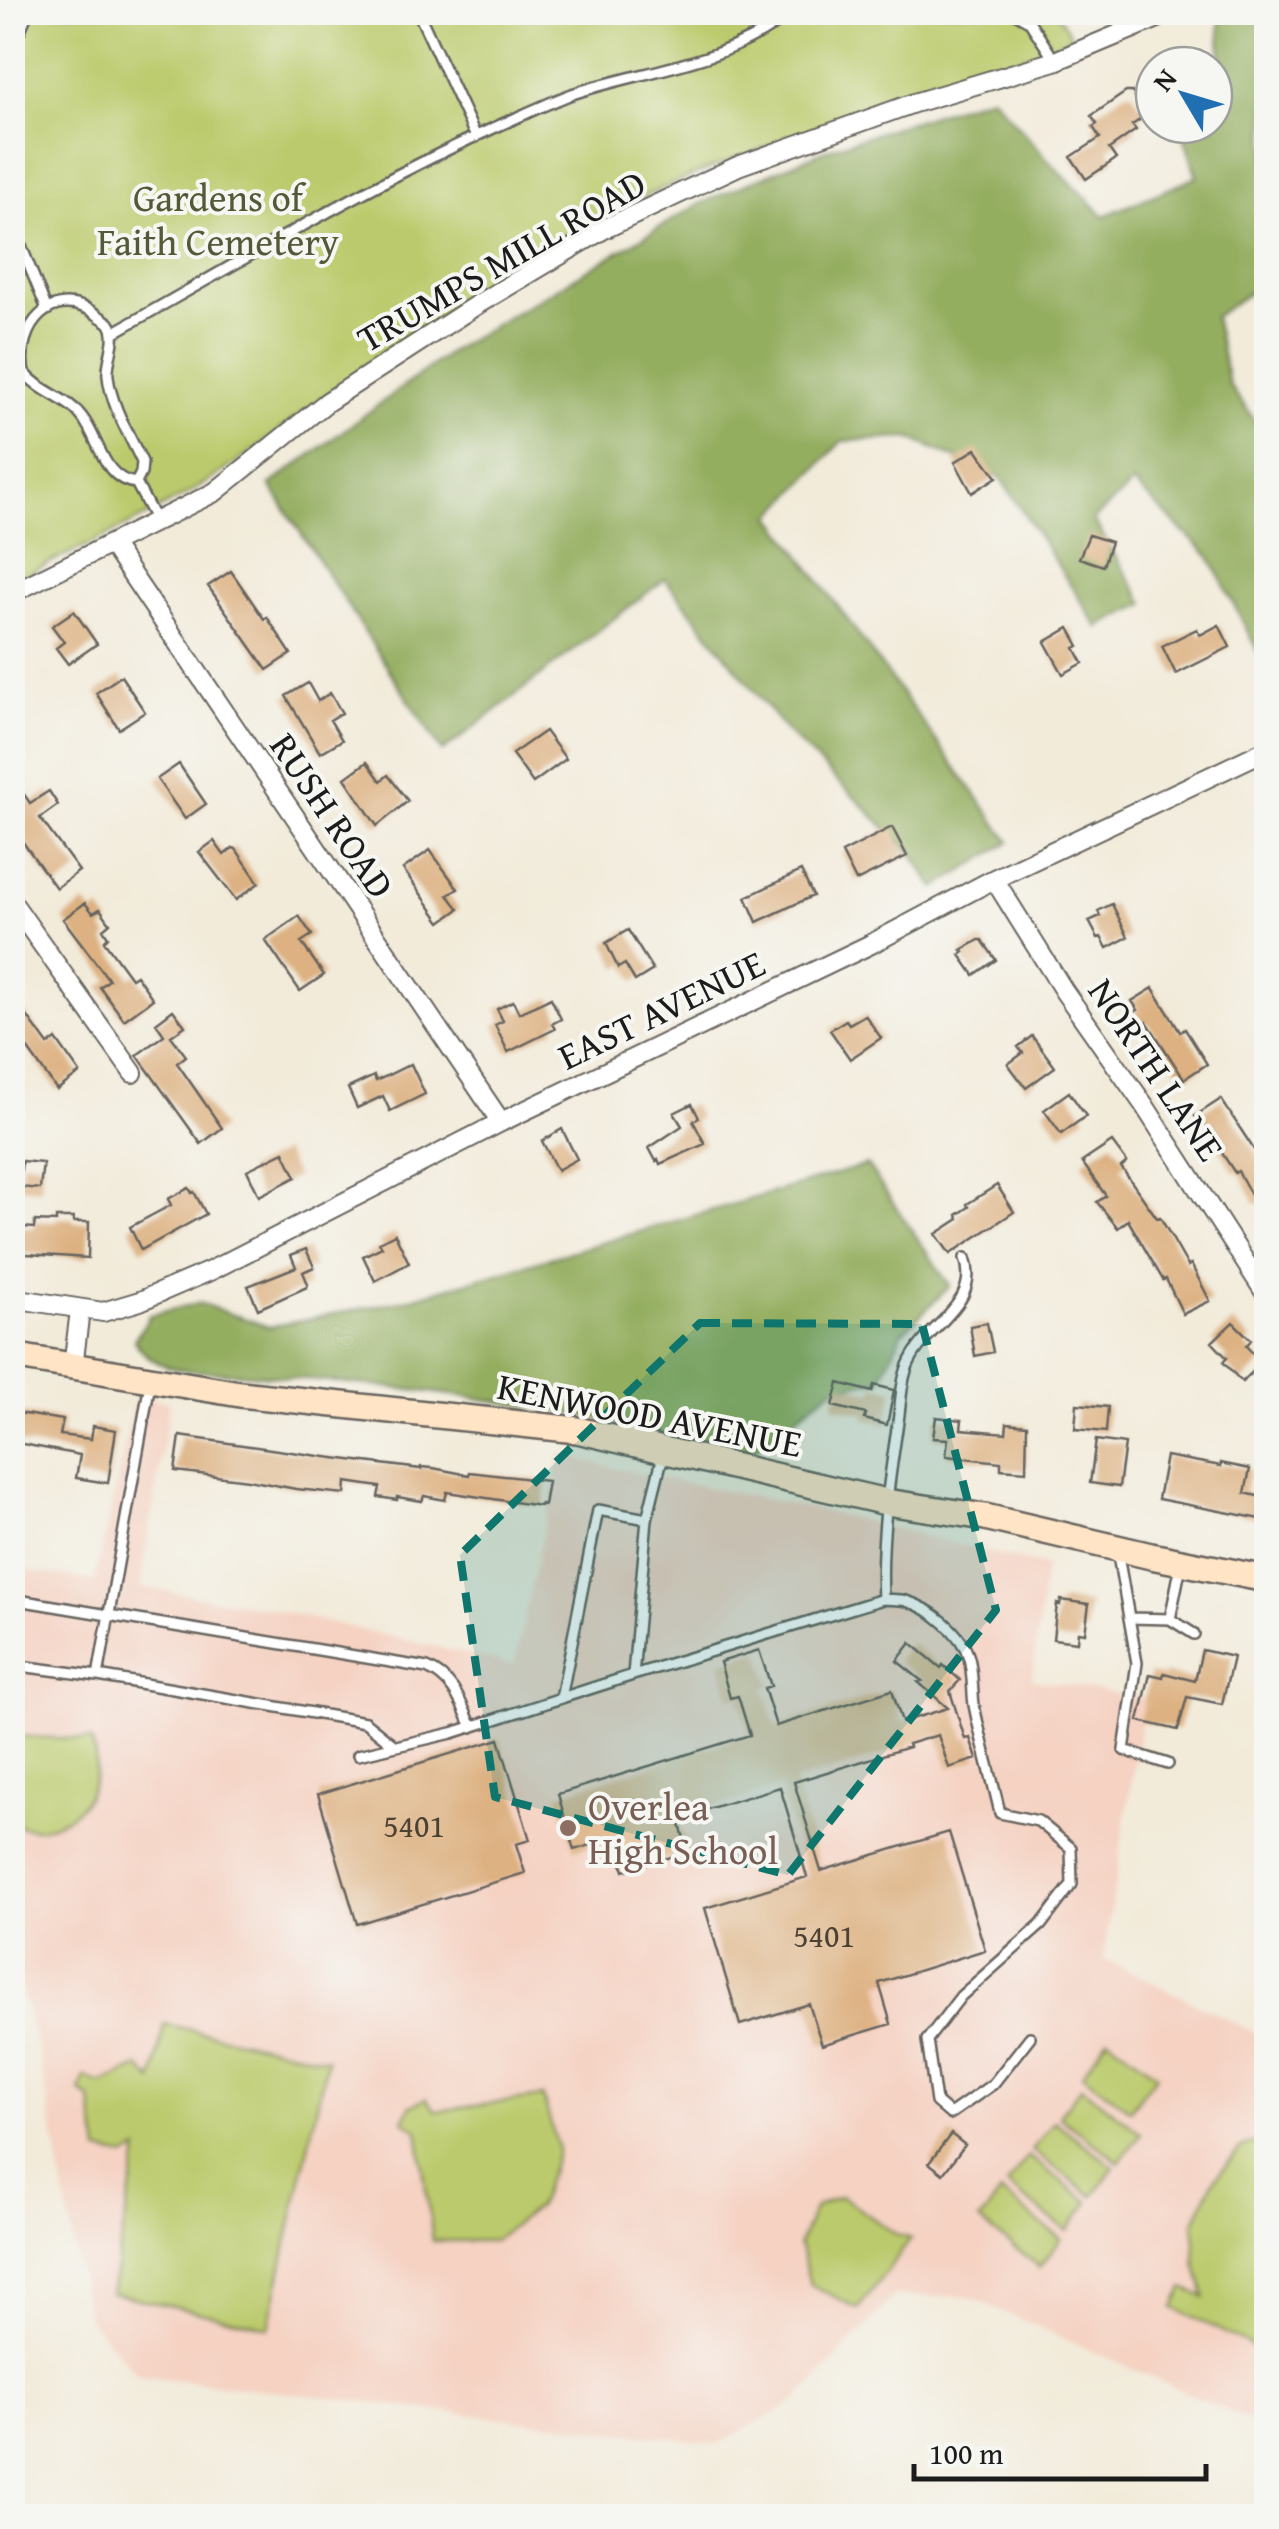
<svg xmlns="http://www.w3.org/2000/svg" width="1279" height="2529" font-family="'Gentium Book Plus',serif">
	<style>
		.built { fill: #f5d2c2 }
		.green { fill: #bbca6c; stroke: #6c7344; stroke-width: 2.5 }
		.forest { fill: #94ae60; stroke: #58653e; stroke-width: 2.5 }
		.building { fill: #ddb181 }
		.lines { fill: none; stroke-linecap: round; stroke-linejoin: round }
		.lane-casing { stroke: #67645e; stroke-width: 14 }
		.street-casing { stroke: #67645e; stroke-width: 22 }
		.secondary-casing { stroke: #67645e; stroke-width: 30 }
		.lane { stroke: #fff; stroke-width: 9 }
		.street { stroke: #fff; stroke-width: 18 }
		.secondary { stroke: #ffe4c6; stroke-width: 25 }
		.marked { fill: #0f766e; fill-opacity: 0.2; stroke: #0f766e; stroke-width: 8; stroke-dasharray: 20 12; stroke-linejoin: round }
		.education-dot { fill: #8d6e63; stroke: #f6f6f2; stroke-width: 4 }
		.labels { text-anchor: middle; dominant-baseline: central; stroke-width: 8; stroke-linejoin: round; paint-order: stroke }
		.number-label { font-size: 32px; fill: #4c4135 }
		.park-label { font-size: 38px; fill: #545938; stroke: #f6f6f2 }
		.street-label { font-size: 38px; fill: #1c1c1c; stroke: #f6f6f2 }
		.education-label { font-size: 38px; fill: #785e54; stroke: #f6f6f2; text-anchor: start }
	</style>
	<rect width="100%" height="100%" fill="#f6f6f2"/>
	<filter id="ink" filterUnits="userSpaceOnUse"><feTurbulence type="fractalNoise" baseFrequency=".01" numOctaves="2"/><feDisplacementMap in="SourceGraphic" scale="20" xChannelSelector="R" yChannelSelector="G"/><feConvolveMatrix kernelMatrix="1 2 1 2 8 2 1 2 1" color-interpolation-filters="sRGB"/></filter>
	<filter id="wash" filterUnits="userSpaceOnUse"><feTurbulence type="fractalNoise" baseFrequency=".0048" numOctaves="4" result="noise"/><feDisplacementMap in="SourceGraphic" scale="40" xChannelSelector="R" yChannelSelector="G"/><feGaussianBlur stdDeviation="2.25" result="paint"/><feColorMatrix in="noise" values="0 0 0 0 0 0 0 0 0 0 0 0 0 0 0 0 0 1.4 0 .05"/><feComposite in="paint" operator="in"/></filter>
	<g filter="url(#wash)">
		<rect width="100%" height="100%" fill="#f2ebda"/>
		<path class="built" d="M135 1398 170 1402 140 1587 263 1607 514 1665 560 1453 613 1468 828 1512 1045 1566 1032 1679 1145 1698 1103 1958 1266 2038V2428L970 2297 894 2296 796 2401 718 2444 138 2375 88 2319 37 2046 13 1958 12 1568 95 1581Z"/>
		<path class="green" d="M1056 12 1072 37C905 110 726 145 565 237 482 285 402 340 325 396 292 420 261 446 227 469 161 514 84 545 13 581V13Z
			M12 1734 16 1736 91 1740C104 1777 88 1811 52 1825 48 1826 41 1829 36 1829 29 1829 20 1826 13 1825Z
			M164 2024 327 2059 269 2327 111 2293 139 2150 127 2157 99 2152 91 2100 80 2091 85 2077 100 2084 139 2067 153 2081Z
			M1108 2038 1157 2074 1130 2110 1082 2074Z
			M1081 2087 1141 2133 1119 2162 1059 2116Z
			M543 2097 558 2149 538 2206 494 2241H433L418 2130 403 2120 410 2107 426 2098 436 2111Z
			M1054 2121 1114 2167 1093 2196 1032 2150Z
			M1266 2138V2353L1174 2308 1184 2288 1205 2297 1196 2263 1194 2224 1213 2181 1241 2148Z
			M1028 2156 1089 2202 1067 2231 1007 2185Z
			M1001 2193 1061 2239 1040 2267 979 2221Z
			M841 2196 897 2235 911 2239 858 2309 810 2284 799 2244 815 2207Z"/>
		<path class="forest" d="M1223 12 1266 13V311L1250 292 1214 317 1229 385 1266 436V668L1210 557 1133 483 1093 520 1145 604 1098 627 1000 477 909 438 842 441 772 516 1010 842 935 888 910 851 787 732 665 579 442 752 270 485 454 349 699 204 828 149 991 96 1054 166 1104 216 1197 177 1183 133 1191 125H1214V102L1234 82 1221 56 1219 14Z
			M867 1165 950 1286 902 1333 880 1380 834 1388 745 1456C697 1443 648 1429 598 1419 480 1395 357 1383 236 1373 200 1371 155 1376 134 1340L150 1315 199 1303 269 1327 405 1300Z"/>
		<g id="blocks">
			<path class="building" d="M1126 92H1132L1145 111 1139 116 1141 119 1132 125 1136 130 1109 149 1116 159 1086 179 1071 157 1100 138 1093 127 1097 124 1091 116Z
				M976 449 997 477 972 493 955 462Z
				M1089 535 1111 542 1103 566 1079 558Z
				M231 571 264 619 267 617 291 654 267 670 208 586Z
				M74 611 97 644 68 664 56 648 64 642 52 626Z
				M1219 625 1230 647 1176 674 1162 646 1197 629 1200 635Z
				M1069 628 1079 646 1075 648 1083 663 1063 674 1045 642Z
				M121 676 145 712 119 729 96 693Z
				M308 683 318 701 330 693 342 713 330 720 342 740 320 753 286 696Z
				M545 731 566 759 533 783 512 754Z
				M367 762 381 781 388 775 408 801 377 826 345 778Z
				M179 764 206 804 185 819 157 779Z
				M12 777 30 803 49 791 58 805 40 818 79 871 56 888 12 827Z
				M892 827 907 856 856 881 842 853Z
				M214 841 224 855 233 848 236 849 259 883 236 900 199 852Z
				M430 850 458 889 448 895 459 909 441 922 403 869Z
				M801 871 813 896 757 922 746 897Z
				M85 903 93 913 100 909 110 923 103 929 108 937 104 941 131 978 136 975 153 999 124 1020 100 987 109 980 63 919Z
				M1112 904 1128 937 1107 948 1101 937 1098 938 1089 921 1100 916 1098 911Z
				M299 916 312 935 301 942 324 975 300 991 265 940Z
				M628 930 653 970 635 981 625 964 618 968 606 943Z
				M979 940H982L996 960 974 975 960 955 964 952 962 950Z
				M1153 988 1180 1032 1185 1029 1207 1064 1184 1079 1147 1022 1140 1026 1132 1013 1138 1010 1132 1001Z
				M12 995 48 1045 56 1039 80 1073 57 1090 12 1027Z
				M551 998 561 1019 552 1024 555 1029 508 1052 495 1025 503 1021 497 1009 513 1001 519 1013Z
				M173 1010 185 1026 171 1036 186 1056 177 1063 222 1128 201 1144 137 1055 164 1035 156 1023Z
				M865 1015 881 1038 850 1059 830 1030 846 1020 849 1024Z
				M1032 1036 1055 1067 1026 1088 1008 1064 1023 1053 1018 1047Z
				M411 1064 425 1094 390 1111 383 1096 357 1108 348 1088 374 1076 376 1081Z
				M1069 1092 1086 1116 1061 1134 1044 1110Z
				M1221 1099 1266 1168V1198L1256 1204 1238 1171 1235 1173 1205 1127 1204 1128 1195 1116Z
				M692 1104 699 1118 693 1121 705 1144 660 1164 658 1159 656 1161 649 1148 682 1126 674 1113Z
				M562 1129 577 1159 557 1170 542 1141Z
				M1112 1142 1127 1162 1121 1167 1157 1218 1160 1217 1188 1266 1191 1264 1210 1301 1183 1314 1166 1279 1163 1280 1128 1220 1118 1228 1097 1202 1106 1196 1082 1162Z
				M284 1152 296 1177 259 1196 247 1170Z
				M22 1161 43 1163 40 1189 19 1187Z
				M997 1185 1014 1212 950 1254 936 1234 959 1219 957 1215 969 1207 967 1204Z
				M189 1188 192 1193 194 1192 206 1214 141 1250 130 1227 171 1205 168 1199Z
				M56 1218H73V1222H89L88 1258 12 1253V1226L34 1228 35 1221 56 1222Z
				M395 1234 409 1263 375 1281 363 1256 382 1247 379 1242Z
				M306 1249 314 1267 303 1272 308 1284 307 1287 258 1309 248 1286 296 1267 291 1255Z
				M1233 1322 1251 1340 1246 1346 1262 1363 1242 1382 1223 1362 1227 1358 1212 1342Z
				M987 1323 993 1352 975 1356 970 1326Z
				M839 1383 872 1392 874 1385 894 1390 887 1425 864 1419 866 1414 833 1406Z
				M1077 1404 1108 1407 1106 1432 1075 1429Z
				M12 1412 63 1420 60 1435 91 1439 93 1426 116 1430 108 1483 76 1478 80 1455 12 1442Z
				M936 1417 962 1420 961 1429 1006 1433 1007 1423 1027 1425 1026 1471 1001 1469V1462L946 1456 948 1439 933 1438Z
				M180 1436 326 1457 421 1469V1467L433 1468 469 1475 470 1472 548 1481 544 1505 541 1504 540 1506 447 1492 445 1500 424 1496 422 1501 397 1497V1500L378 1497 380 1487 346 1482 345 1494 296 1489 248 1480 175 1471Z
				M1096 1440 1125 1444 1119 1487 1090 1483Z
				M1166 1456 1221 1466V1463L1250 1469 1245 1493 1266 1498V1520L1158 1499Z
				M1061 1600 1089 1604 1085 1633 1078 1632 1077 1642 1053 1639 1057 1604 1060 1605Z
				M911 1643 941 1668 943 1665 960 1680 950 1691 965 1739 970 1738 977 1759 949 1768 938 1735 908 1744 909 1747 794 1782 821 1871 949 1832 985 1950 879 1983 891 2024 822 2045 809 2004 740 2025 705 1908 807 1877 780 1787 678 1818 688 1852 624 1871 614 1838 574 1850 558 1794 750 1735 738 1696 730 1698 720 1662 759 1650 771 1686 764 1688 776 1726 892 1690 902 1722 948 1708 918 1682 922 1681 897 1661Z
				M1202 1650 1233 1657 1222 1704 1187 1697 1178 1730 1139 1721 1150 1674 1163 1677 1164 1673 1195 1681Z
				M499 1739 530 1840 516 1844 525 1873 357 1924 318 1794Z
				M951 2134 965 2145 943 2174 929 2163Z"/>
		</g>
	</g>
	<g filter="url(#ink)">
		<use href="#blocks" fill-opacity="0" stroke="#67645e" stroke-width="2.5"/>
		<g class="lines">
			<defs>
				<path id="lane" d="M418 12 476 137
					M1013 12 1029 21 1055 61
					M12 49 28 12
					M12 223 47 310
					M113 333C245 259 377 179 516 118 534 110 553 101 572 94 643 70 733 63 791 12
					M136 483C103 480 100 440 82 417 68 398 41 393 24 372 15 327 52 284 96 314 97 315 108 322 109 323 120 337 106 360 108 376 111 406 130 436 142 462L141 473 136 483 156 521
					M1117 1550 1137 1663 1124 1750 1168 1764
					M12 1599 427 1668C453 1679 461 1702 472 1727
					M883 1599C880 1539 889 1481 898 1422 901 1403 901 1378 910 1361 928 1324 981 1304 965 1258
					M1130 1618 1170 1619 1194 1634
					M1170 1619 1181 1565
					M12 1665 98 1676 365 1722 395 1746
					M633 1675 647 1519 663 1455
					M98 1676 150 1383
					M561 1698 598 1510 647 1519
					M358 1755 452 1733 633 1675 883 1599C890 1600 899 1599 906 1601 931 1608 962 1633 969 1658 973 1673 972 1689 974 1705 981 1741 992 1777 1000 1813L1038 1821 1071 1848 1072 1884 1041 1925 961 1996 927 2040 936 2102 950 2114 993 2084 1030 2037"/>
				<path id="street" d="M111 544 501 1122
					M12 593 215 492 327 402 478 304 604 229 738 166 914 103 1055 61 1172 12
					M994 879 1064 991 1144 1105 1266 1294
					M12 902 133 1073
					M12 1298 103 1312 140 1301 210 1271 501 1122 869 945 994 879 1266 750
					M73 1367 80 1310"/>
				<path id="secondary" d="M12 1356 240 1394 577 1430 886 1502 985 1517 1151 1556 1266 1579"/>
			</defs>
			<use href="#lane" class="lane-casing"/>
			<use href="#street" class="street-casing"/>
			<use href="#secondary" class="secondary-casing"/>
			<use href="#lane" class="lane"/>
			<use href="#street" class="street"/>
			<use href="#secondary" class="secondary"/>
		</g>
	</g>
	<path class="marked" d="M700 1323 922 1324 996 1610 788 1875 495 1797 460 1555Z"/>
	<circle class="education-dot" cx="568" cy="1828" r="10"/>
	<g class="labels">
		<g class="number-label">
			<text x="414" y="1825">5401</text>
			<text x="824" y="1935">5401</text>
		</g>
		<g class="park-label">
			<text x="218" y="197">Gardens of<tspan x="218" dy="44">Faith Cemetery</tspan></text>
		</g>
		<g class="street-label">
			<text transform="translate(501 260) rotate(-30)">TRUMPS MILL ROAD</text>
			<text transform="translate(333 815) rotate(56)">RUSH ROAD</text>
			<text transform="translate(661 1009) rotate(-26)">EAST AVENUE</text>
			<text transform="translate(1157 1069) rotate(56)">NORTH LANE</text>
			<text transform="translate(650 1414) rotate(11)">KENWOOD AVENUE</text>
		</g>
		<g class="education-label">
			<text x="588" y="1806">Overlea<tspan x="588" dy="44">High School</tspan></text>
		</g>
	</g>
	<rect width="1279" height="2529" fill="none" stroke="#f6f6f2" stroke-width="50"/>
	<g transform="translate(1184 95) rotate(308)"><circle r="48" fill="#f6f6f2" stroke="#9f9f9c" stroke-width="2.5"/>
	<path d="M0-8L18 38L0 25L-18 38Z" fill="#1f6fb2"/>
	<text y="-15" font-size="28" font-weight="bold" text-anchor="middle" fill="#1c1c1c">N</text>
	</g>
	<path d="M914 2464v15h292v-15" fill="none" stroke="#1c1c1c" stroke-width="5"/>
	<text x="929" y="2464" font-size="30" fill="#1c1c1c" stroke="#f6f6f2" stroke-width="8" paint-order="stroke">100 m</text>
</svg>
